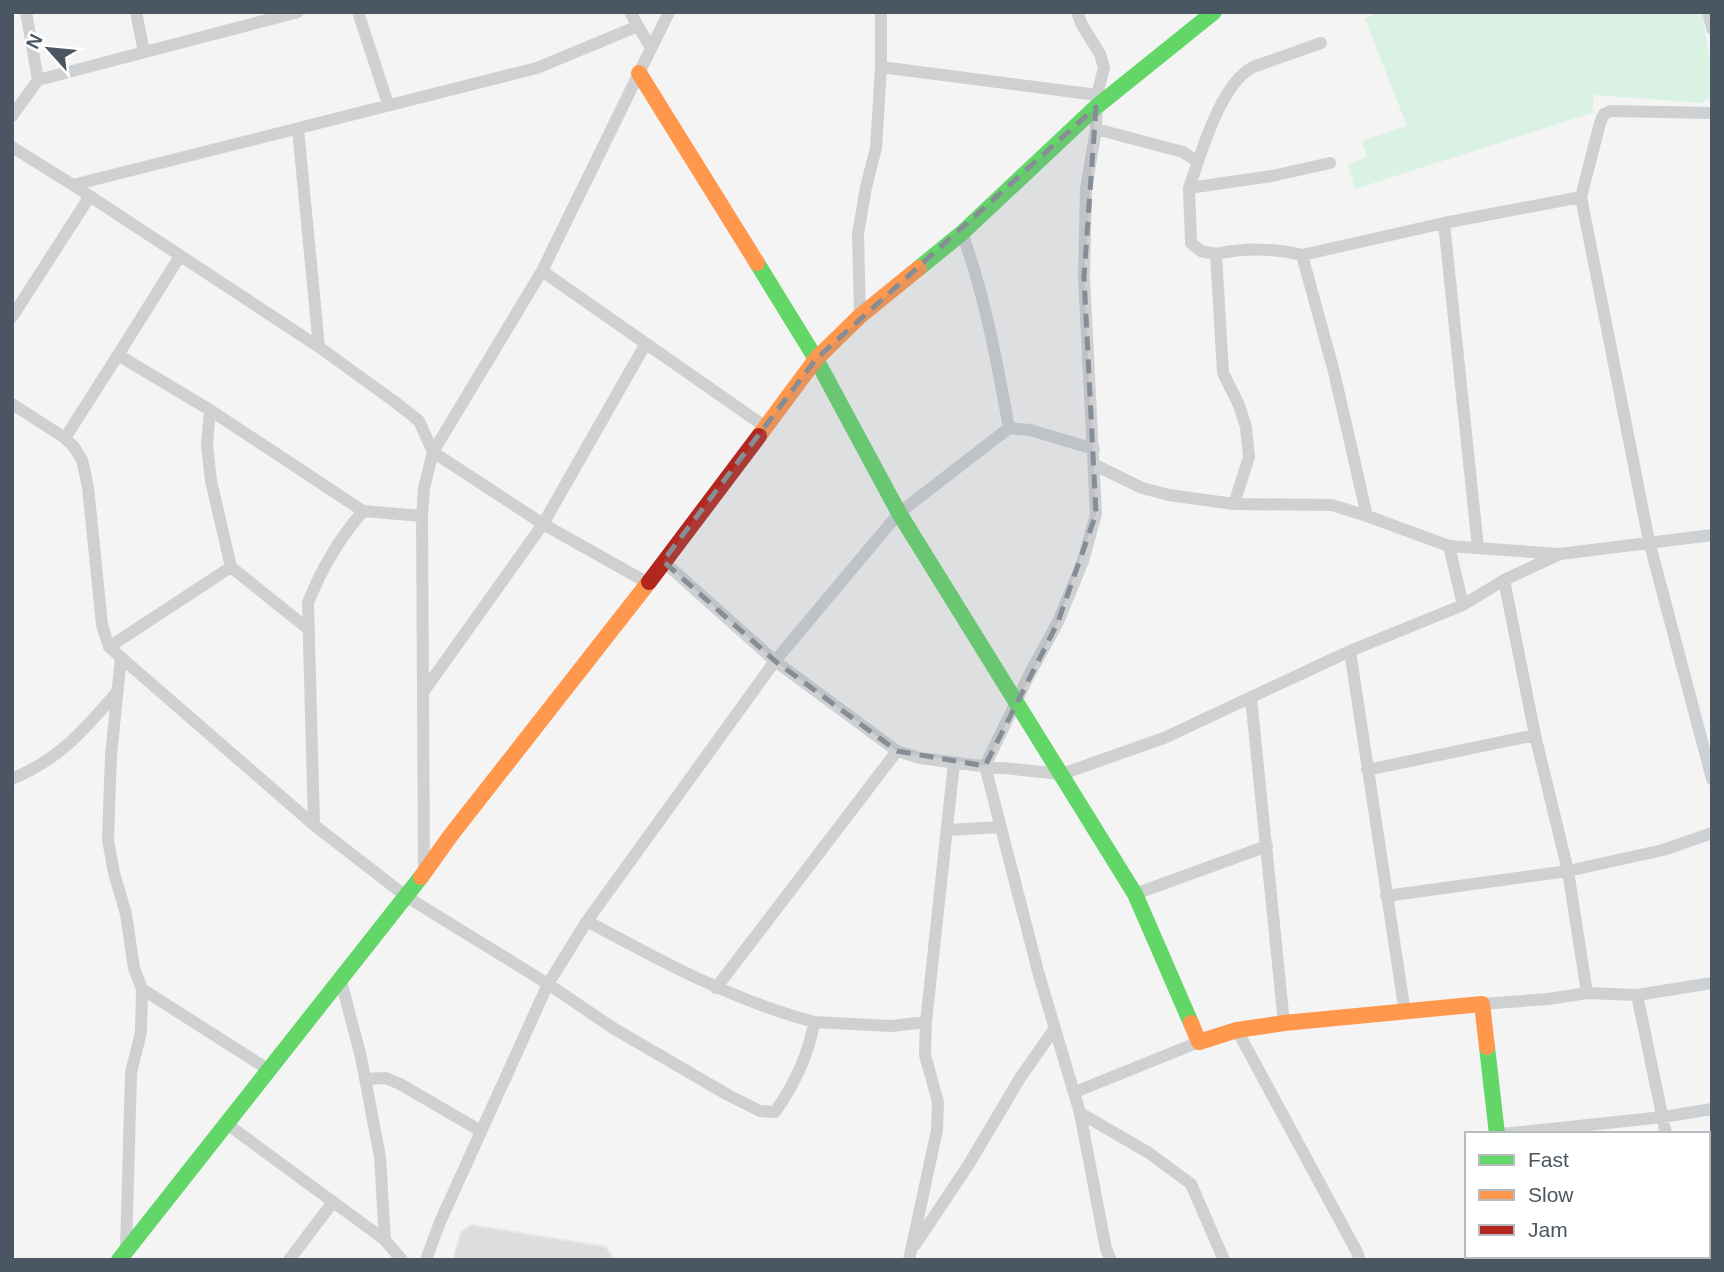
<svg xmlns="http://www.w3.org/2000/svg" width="1724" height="1272" font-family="Arial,sans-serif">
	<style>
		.green { fill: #d9f2e3 }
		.building { fill: #ddddde; stroke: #e5e6e7; stroke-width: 2 }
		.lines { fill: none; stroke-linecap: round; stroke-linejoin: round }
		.street { stroke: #ced0d2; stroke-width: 12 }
		.fast { stroke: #63d668; stroke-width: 16 }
		.slow { stroke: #ff974d; stroke-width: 16 }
		.jam { stroke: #b3261e; stroke-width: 16 }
		.marked { fill: #868d94; fill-opacity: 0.2; stroke: #868d94; stroke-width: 5; stroke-dasharray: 14 9; stroke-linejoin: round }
	</style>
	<rect width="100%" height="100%" fill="#f4f4f4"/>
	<path class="green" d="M1378 12H1702L1712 76V96L1702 103 1594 95 1592 113 1355 189 1348 165 1367 156 1362 141 1407 126 1365 19Z"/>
	<path class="building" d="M471 1225 606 1247 615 1260H453L461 1232Z"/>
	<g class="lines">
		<path class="street" d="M26 12 38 80
			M136 12 144 52
			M358 12 388 104
			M630 12 638 26
			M1077 12 1082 25 1100 54 1104 68 1097 95 1096 129 1086 189 1084 277 1096 514 1083 561 1058 622 1029 675 985 766 1039 975 1080 1113 1106 1249 1111 1260
			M1708 12 1712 29
			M1321 43 1253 67C1220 84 1201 154 1189 188L1272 176 1330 163
			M881 67 1097 95
			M1712 113 1611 111 1604 114 1600 123 1581 197 1649 541 1712 779
			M12 116 38 80 298 12
			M298 129 319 347
			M1096 129 1183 152 1198 162
			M12 147 73 185 319 347 395 402 419 421 433 452 543 524 648 583
			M73 185 537 68 638 26 651 48
			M1189 188 1191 243 1201 251 1216 254 1223 373 1239 405 1246 427 1249 457 1234 504
			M1444 223 1478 548
			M962 233C985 296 997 362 1009 428
			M1216 254C1243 248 1275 248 1302 255
			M180 256 118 355 210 410 363 511 422 516
			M542 271 767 428
			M860 316 858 234 866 187 876 148 881 67V12
			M12 317 90 196
			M118 355 65 438 74 447 82 460 88 487 102 625 109 647 314 825 407 897 548 984 613 1028 728 1095 760 1111 775 1112C794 1085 809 1054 814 1022L891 1026 926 1022
			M12 404 65 438
			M210 410 207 445 211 481 231 567 307 628
			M1095 465 1142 488 1169 495 1234 504 1332 505 1367 516
			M1449 546 1463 605
			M1559 554 1449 546 1367 516 1334 372 1302 255 1444 223 1581 197
			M663 561 775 661 897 751 920 758 973 765 1062 774 1164 738 1350 651 1463 605 1504 580 1560 554 1712 535
			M109 647 231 567
			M1350 651 1405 1013
			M121 657 111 755 108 840 114 873 126 914 134 968 142 989 141 1032 131 1073 126 1251
			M424 691 543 524 645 345
			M1251 698 1284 1023
			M1367 770 1535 735
			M12 779C61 758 83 731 117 692
			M314 825 308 603C321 569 339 539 363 511
			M948 830 1001 827
			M424 872 422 516 424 488 433 452 542 271 669 12
			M1135 894 1267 846
			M1386 896 1568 871 1535 735 1504 580
			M587 921C661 961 732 1000 814 1022
			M341 981 361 1057 380 1157 385 1240
			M716 988 897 751
			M142 989 269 1070
			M1587 993 1568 871 1663 850 1712 833
			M1482 1004 1548 999 1587 993 1637 995
			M1237 1030 1358 1254 1359 1260
			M365 1079 386 1078 400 1084 481 1131
			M1075 1092 1199 1042
			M1080 1113 1149 1153 1191 1184 1224 1260
			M227 1124 385 1240 402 1260
			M1502 1134 1663 1117 1712 1109
			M1666 1134 1637 995 1712 983
			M1708 1217 1712 1216
			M915 1245 969 1164 1020 1078 1055 1028
			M1512 1256 1513 1260
			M1688 1256V1260
			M289 1260 333 1202
			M426 1260 440 1222 548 984 587 921 775 661 899 513 1009 428 1030 430 1094 449
			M909 1260 937 1130 938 1102 925 1055 926 1022 954 763
			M1635 1260 1654 1256"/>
		<path class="fast" d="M757 263 816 359 899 513 1135 894 1191 1023
			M919 268 962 233 1096 107 1214 12
			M1487 1047 1497 1134
			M119 1260 421 877"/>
		<path class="slow" d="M639 73 757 263
			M759 436 816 359 860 316 919 268
			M421 877 451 835 649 582
			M1191 1023 1199 1042 1237 1030 1284 1023 1482 1004 1487 1047"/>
		<path class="jam" d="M649 582 759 436"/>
	</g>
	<path class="marked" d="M1096 107 1084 277 1096 514 1058 622 985 766 897 751 775 661 663 561 816 359Z"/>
	<rect width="1724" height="1272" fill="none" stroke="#4a5661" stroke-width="28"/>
	<rect x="1465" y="1132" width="245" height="126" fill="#ffffff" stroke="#b7bbc0" stroke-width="2"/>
	<rect x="1479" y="1155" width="35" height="10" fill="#63d668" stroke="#b7bbc0" stroke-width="2"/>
	<text x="1528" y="1167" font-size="21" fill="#4a5661">Fast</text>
	<rect x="1479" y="1190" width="35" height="10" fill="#ff974d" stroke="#b7bbc0" stroke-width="2"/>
	<text x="1528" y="1202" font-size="21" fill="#4a5661">Slow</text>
	<rect x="1479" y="1225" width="35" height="10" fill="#b3261e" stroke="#b7bbc0" stroke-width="2"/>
	<text x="1528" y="1237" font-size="21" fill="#4a5661">Jam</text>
	<g transform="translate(49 49) rotate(297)" stroke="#ffffff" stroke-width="5" paint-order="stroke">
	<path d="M0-5L12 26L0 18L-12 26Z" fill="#4a5661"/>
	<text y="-10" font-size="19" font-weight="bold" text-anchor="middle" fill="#4a5661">N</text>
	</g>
</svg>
